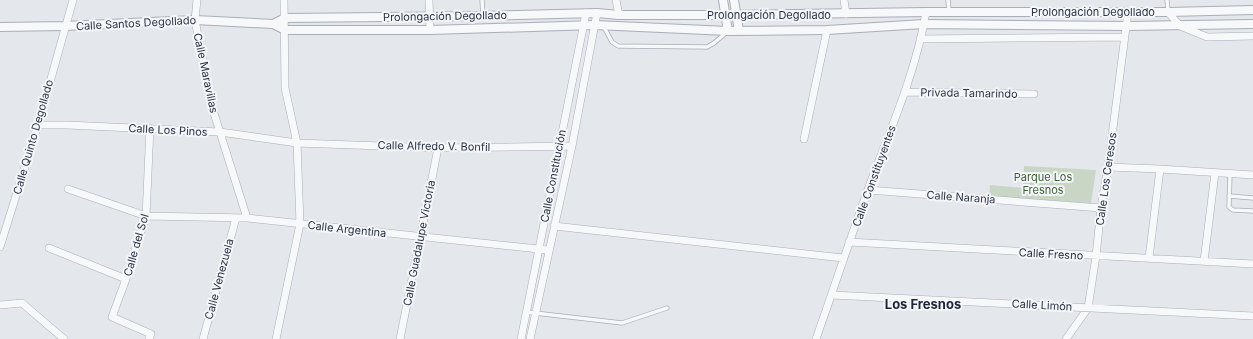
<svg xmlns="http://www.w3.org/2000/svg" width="1253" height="339" font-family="Inter,sans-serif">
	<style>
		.green { fill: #c9d6c5 }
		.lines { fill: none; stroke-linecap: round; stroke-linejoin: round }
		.service-casing { stroke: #a9aeb7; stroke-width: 5 }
		.minor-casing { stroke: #a9aeb7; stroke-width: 8 }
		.tertiary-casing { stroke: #a9aeb7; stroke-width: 10 }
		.service { stroke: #f7f8fa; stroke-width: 3.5 }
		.minor { stroke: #f7f8fa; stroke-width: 7 }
		.tertiary { stroke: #f7f8fa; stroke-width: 8 }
		.labels { text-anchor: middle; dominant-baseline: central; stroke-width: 4; stroke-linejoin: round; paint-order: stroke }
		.street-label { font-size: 11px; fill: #2b3445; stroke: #f4f6f9 }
		.park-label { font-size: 11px; fill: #3f6138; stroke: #f4f6f9 }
		.quarter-label { font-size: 13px; font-weight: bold; fill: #1d2536; stroke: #f4f6f9 }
	</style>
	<rect width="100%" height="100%" fill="#e4e7ec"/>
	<path class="green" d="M1024 166 1096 170 1091 203 989 197 990 185 1023 188Z"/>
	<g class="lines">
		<defs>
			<path id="service" d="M482 0 483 16
				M948 0 949 11
				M1167 0 1168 11
				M604 27 612 42 618 46 707 47 714 43 727 32
				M1230 174 1229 207 1233 210 1253 211
				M1229 196 1253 198
				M526 312 622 323 667 308"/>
			<path id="minor" d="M197 0 195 20 212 107 247 218
				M429 0 430 30
				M616 0 619 15
				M844 0 846 14
				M1168 12 1180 26 1207 37 1253 36
				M920 39 1125 37
				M905 92 1034 94
				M38 125H67L220 132 297 143 438 148 572 146
				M804 139 827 30
				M1108 167 1160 169 1253 175
				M68 189 146 216 247 218 548 250
				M868 190 1101 208
				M554 226 843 258
				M849 242 1253 264
				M0 247 38 125 73 0
				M49 248 126 279
				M1149 258 1160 169
				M1204 261 1215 173
				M832 295 1253 316
				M0 305 22 303 64 339
				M149 339 151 334 112 317 126 279 146 216 150 128
				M203 339 236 218
				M276 339 300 224 297 143 285 88 284 0
				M400 339 438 148
				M521 339 586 13
				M530 339 572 146 597 13
				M816 339C835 285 853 230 873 176 893 124 917 67 926 12
				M1066 339 1088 308 1096 256 1101 208 1108 167 1128 12"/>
			<path id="tertiary" d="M723 0 728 31
				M734 0 739 31
				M273 24 285 18 483 16 597 13 619 15H726L926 12H1168L1253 10
				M0 27 65 26 195 20 273 24 285 30H430L595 25 728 31 827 30 924 24 1127 26 1253 24"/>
		</defs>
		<use href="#service" class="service-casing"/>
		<use href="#minor" class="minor-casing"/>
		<use href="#tertiary" class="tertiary-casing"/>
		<use href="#service" class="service"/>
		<use href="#minor" class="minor"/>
		<use href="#tertiary" class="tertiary"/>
	</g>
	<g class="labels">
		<g class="street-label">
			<text x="1093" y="12">Prolongación Degollado</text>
			<text x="769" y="15">Prolongación Degollado</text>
			<text transform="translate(445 16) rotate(-1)">Prolongación Degollado</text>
			<text transform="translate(136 23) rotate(-3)">Calle Santos Degollado</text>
			<text transform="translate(206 73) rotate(78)">Calle Maravillas</text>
			<text transform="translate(969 93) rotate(1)">Privada Tamarindo</text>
			<text transform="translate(168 130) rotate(3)">Calle Los Pinos</text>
			<text transform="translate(33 137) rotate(-74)">Calle Quinto Degollado</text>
			<text transform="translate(434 146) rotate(1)">Calle Alfredo V. Bonfil</text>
			<text transform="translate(553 176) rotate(-79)">Calle Constitución</text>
			<text transform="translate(874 176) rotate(-70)">Calle Constituyentes</text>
			<text transform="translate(1106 179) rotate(-82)">Calle Los Ceresos</text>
			<text transform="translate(961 197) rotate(4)">Calle Naranja</text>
			<text transform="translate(347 229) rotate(6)">Calle Argentina</text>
			<text transform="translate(419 243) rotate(-79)">Calle Guadalupe Victoria</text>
			<text transform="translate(136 245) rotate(-74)">Calle del Sol</text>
			<text transform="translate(1051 254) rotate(3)">Calle Fresno</text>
			<text transform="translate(219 279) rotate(-75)">Calle Venezuela</text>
			<text transform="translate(1042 305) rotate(3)">Calle Limón</text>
		</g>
		<g class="park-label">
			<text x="1043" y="177">Parque Los<tspan x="1043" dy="13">Fresnos</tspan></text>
		</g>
		<g class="quarter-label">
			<text x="923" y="304">Los Fresnos</text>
		</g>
	</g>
</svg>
